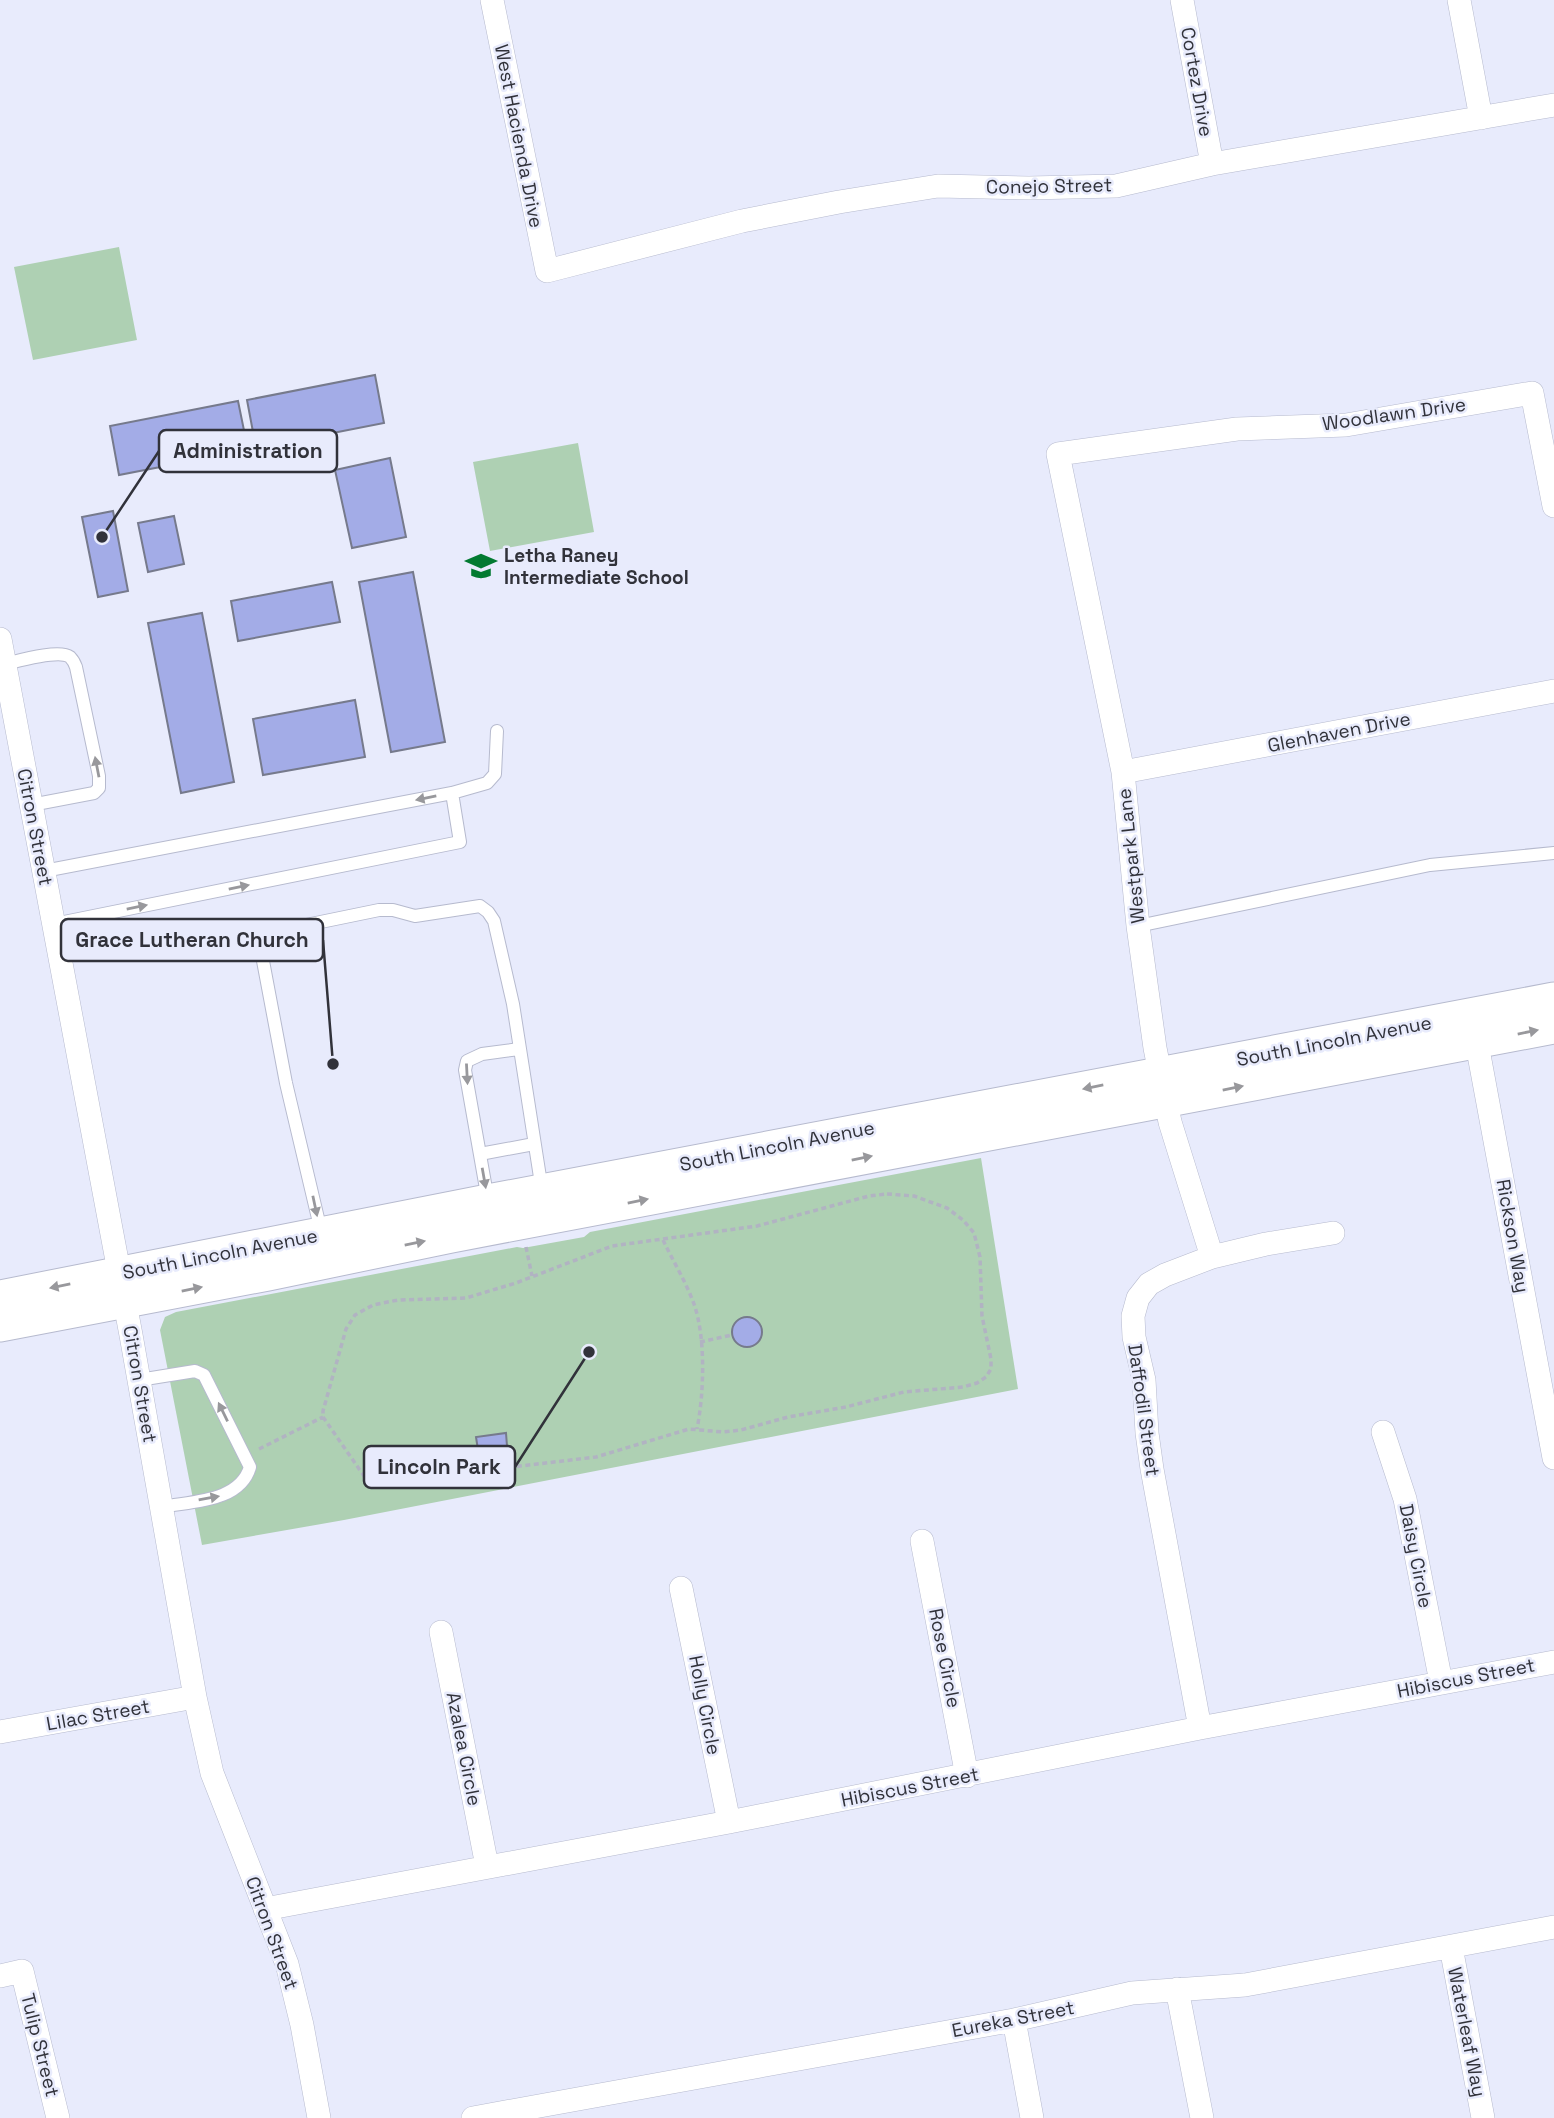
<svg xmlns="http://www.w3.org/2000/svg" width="1554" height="2118" font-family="'Space Grotesk',sans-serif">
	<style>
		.green { fill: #aed0b3 }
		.building { fill: #a3ace7; stroke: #767a8c; stroke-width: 2 }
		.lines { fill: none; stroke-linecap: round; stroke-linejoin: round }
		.lane-casing { stroke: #b6bace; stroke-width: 14 }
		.street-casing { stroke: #b6bace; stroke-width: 24 }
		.secondary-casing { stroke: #b6bace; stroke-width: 35 }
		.path { stroke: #b1b3c2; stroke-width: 3.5; stroke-dasharray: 5 3.5; stroke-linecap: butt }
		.lane { stroke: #fff; stroke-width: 12 }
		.street { stroke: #fff; stroke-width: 23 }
		.secondary { stroke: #fff; stroke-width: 33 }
		.oneway { fill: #98989c }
		.labels { text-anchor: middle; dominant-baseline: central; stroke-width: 5; stroke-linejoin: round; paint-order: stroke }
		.street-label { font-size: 19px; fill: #31323a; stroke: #e8ebfc }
		.poi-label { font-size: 19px; font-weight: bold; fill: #31323a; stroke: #e8ebfc; text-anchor: start }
		.leader { fill: none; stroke: #31323a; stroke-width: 2.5 }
		.callout-dot { fill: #31323a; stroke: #e8ebfc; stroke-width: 2.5 }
		.callout { fill: #e8ebfc; stroke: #31323a; stroke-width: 2.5 }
		.callout-label { font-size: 21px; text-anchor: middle; font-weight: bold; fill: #31323a }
	</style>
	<rect width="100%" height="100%" fill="#e8ebfc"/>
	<path class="green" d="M119 247 137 340 33 360 14 267Z
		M578 443 594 532 490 551 473 462Z
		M981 1158 1018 1389 344 1520 202 1545 160 1330 165 1317 176 1312 517 1247 523 1248 584 1237 590 1232Z"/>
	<path class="building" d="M375 375 384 423 256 448 247 400Z
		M238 401 248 450 119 475 110 426Z
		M390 458 406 537 352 548 335 470Z
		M113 511 128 591 98 597 82 517Z
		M174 516 184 564 148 572 138 523Z
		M413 572 445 742 391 752 359 582Z
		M332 582 340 622 238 641 231 601Z
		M202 613 234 782 181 793 148 623Z
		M355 700 365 757 263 775 253 719Z
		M732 1332a15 15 0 1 1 30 0a15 15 0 1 1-30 0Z
		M506 1433 507 1446 478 1450 476 1437Z"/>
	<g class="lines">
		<defs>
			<path id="lane" d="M5 664C18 661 59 649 70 657 72 659 75 664 76 667L99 776V788L94 793 31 805
				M452 793 487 783 495 774 497 731
				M44 871 452 793 460 842 54 924
				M1138 926 1430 865 1554 853
				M480 1154 534 1144
				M488 1200 465 1070 467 1061 482 1054 519 1049
				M321 1231 286 1083 260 945 262 938 272 932 379 910H393L415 916 480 906 488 912 494 921 513 1004 542 1190
				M139 1380 195 1371 204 1375 250 1467C240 1502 192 1501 162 1507"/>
			<path id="street" d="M492 0 547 271 742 221 839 202 938 186 1029 188 1116 186 1212 164 1554 105
				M1182 0 1212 164
				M1459 0 1481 118
				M0 639 131 1335 195 1697 212 1773 287 1964 302 2025 319 2118
				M1123 772 1554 691
				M1474 1028 1554 1458
				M1212 1257 1170 1122 1155 1048 1138 926 1123 772 1058 454 1237 429 1346 425 1532 393 1554 506
				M1383 1432 1405 1499 1441 1682
				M922 1541 967 1776
				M681 1588 729 1822
				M441 1632 487 1866
				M1200 1728 1152 1469 1147 1433 1144 1380 1134 1337 1133 1316 1138 1298 1149 1284 1165 1275 1212 1257 1266 1244 1333 1233
				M0 1732 195 1697
				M265 1909 729 1822 1200 1728 1554 1662
				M1451 1947 1483 2118
				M0 1976 22 1971 58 2118
				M1177 1989 1202 2118
				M1014 2020 1032 2118
				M473 2118 1014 2020 1132 1993 1245 1985 1554 1927"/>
			<path id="secondary" d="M0 1297 488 1201 1554 999
				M0 1325 268 1274 451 1236 1554 1027"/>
		</defs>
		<use href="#lane" class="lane-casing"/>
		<use href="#street" class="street-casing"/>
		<use href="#secondary" class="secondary-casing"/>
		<path class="path" d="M887 1194 914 1196 947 1208 963 1220 974 1233 980 1257 982 1316 991 1359V1369L986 1377 977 1383 963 1387 904 1392 846 1407 788 1417 741 1430 723 1432 689 1429 596 1457 512 1467 457 1466 390 1485 379 1484 364 1476 323 1417V1411L346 1329 355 1315 373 1305 398 1300 466 1298 516 1283 612 1246 757 1226 869 1196Z
			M663 1240C673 1261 686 1282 694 1304 706 1338 704 1394 697 1429
			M526 1247 532 1276
			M700 1342 732 1335
			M259 1449 323 1417"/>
		<use href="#lane" class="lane"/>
		<use href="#street" class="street"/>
		<use href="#secondary" class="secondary"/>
	</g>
	<defs><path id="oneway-solid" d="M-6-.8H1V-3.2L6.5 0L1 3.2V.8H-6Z" transform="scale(1.75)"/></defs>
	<g class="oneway">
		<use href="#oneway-solid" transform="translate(97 767) rotate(-101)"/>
		<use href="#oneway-solid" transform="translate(426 798) rotate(169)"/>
		<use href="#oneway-solid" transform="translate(239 887) rotate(-12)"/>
		<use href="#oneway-solid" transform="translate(137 907) rotate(-11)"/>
		<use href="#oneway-solid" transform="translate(1528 1032) rotate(-11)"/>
		<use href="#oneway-solid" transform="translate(467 1074) rotate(87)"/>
		<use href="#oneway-solid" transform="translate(1093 1087) rotate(169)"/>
		<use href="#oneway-solid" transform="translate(1233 1088) rotate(-11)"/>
		<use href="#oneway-solid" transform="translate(862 1158) rotate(-11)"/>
		<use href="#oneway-solid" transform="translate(484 1178) rotate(80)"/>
		<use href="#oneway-solid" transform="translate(638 1201) rotate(-11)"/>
		<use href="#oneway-solid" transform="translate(315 1206) rotate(78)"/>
		<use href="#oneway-solid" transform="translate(415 1243) rotate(-11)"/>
		<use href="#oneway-solid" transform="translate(60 1286) rotate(169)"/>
		<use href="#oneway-solid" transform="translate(192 1289) rotate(-11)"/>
		<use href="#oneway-solid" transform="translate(223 1412) rotate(-116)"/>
		<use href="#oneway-solid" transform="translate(209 1498) rotate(-10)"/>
	</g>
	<defs>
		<symbol id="school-bare" viewBox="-9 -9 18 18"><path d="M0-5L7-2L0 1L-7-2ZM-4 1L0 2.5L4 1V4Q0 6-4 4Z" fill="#027a31" stroke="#e8ebfc" stroke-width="2.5" paint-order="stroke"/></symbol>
	</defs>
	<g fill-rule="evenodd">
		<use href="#school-bare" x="459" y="544" width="44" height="44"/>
	</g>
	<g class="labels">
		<g class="street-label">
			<text transform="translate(1197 82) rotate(80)">Cortez Drive</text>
			<text transform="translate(519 136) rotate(79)">West Hacienda Drive</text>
			<text transform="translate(1049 186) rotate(-1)">Conejo Street</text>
			<text transform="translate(1394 414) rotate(-8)">Woodlawn Drive</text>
			<text transform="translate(1339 732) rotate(-11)">Glenhaven Drive</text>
			<text transform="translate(35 827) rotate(79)">Citron Street</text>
			<text transform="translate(1131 856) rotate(-96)">Westpark Lane</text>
			<text transform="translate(1334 1041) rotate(-11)">South Lincoln Avenue</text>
			<text transform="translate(777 1146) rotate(-11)">South Lincoln Avenue</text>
			<text transform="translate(1513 1236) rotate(80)">Rickson Way</text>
			<text transform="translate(220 1254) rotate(-11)">South Lincoln Avenue</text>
			<text transform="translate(140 1384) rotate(80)">Citron Street</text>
			<text transform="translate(1144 1410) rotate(82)">Daffodil Street</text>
			<text transform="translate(1416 1556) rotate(79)">Daisy Circle</text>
			<text transform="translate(945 1658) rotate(79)">Rose Circle</text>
			<text transform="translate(1466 1678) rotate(-11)">Hibiscus Street</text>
			<text transform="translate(705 1705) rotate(79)">Holly Circle</text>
			<text transform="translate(98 1715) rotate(-10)">Lilac Street</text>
			<text transform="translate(464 1749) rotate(79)">Azalea Circle</text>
			<text transform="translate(910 1787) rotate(-11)">Hibiscus Street</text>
			<text transform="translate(272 1933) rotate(70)">Citron Street</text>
			<text transform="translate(1013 2019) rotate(-11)">Eureka Street</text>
			<text transform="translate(1467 2032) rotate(79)">Waterleaf Way</text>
			<text transform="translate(40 2045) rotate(76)">Tulip Street</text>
		</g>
		<g class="poi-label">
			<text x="504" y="555">Letha Raney<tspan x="504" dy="22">Intermediate School</tspan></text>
		</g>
	</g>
	<path class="leader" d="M102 537L159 451M333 1064L323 940M589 1352L515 1467"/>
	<g class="callout-dot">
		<circle cx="102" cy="537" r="7"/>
		<circle cx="333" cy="1064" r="7"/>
		<circle cx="589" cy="1352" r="7"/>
	</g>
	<g class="callout">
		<rect x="159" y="430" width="178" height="42" rx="7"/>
		<rect x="61" y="919" width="262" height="42" rx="7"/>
		<rect x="364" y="1446" width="151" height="42" rx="7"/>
	</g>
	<g class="callout-label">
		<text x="248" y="458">Administration</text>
		<text x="192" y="947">Grace Lutheran Church</text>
		<text x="439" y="1474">Lincoln Park</text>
	</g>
</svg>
